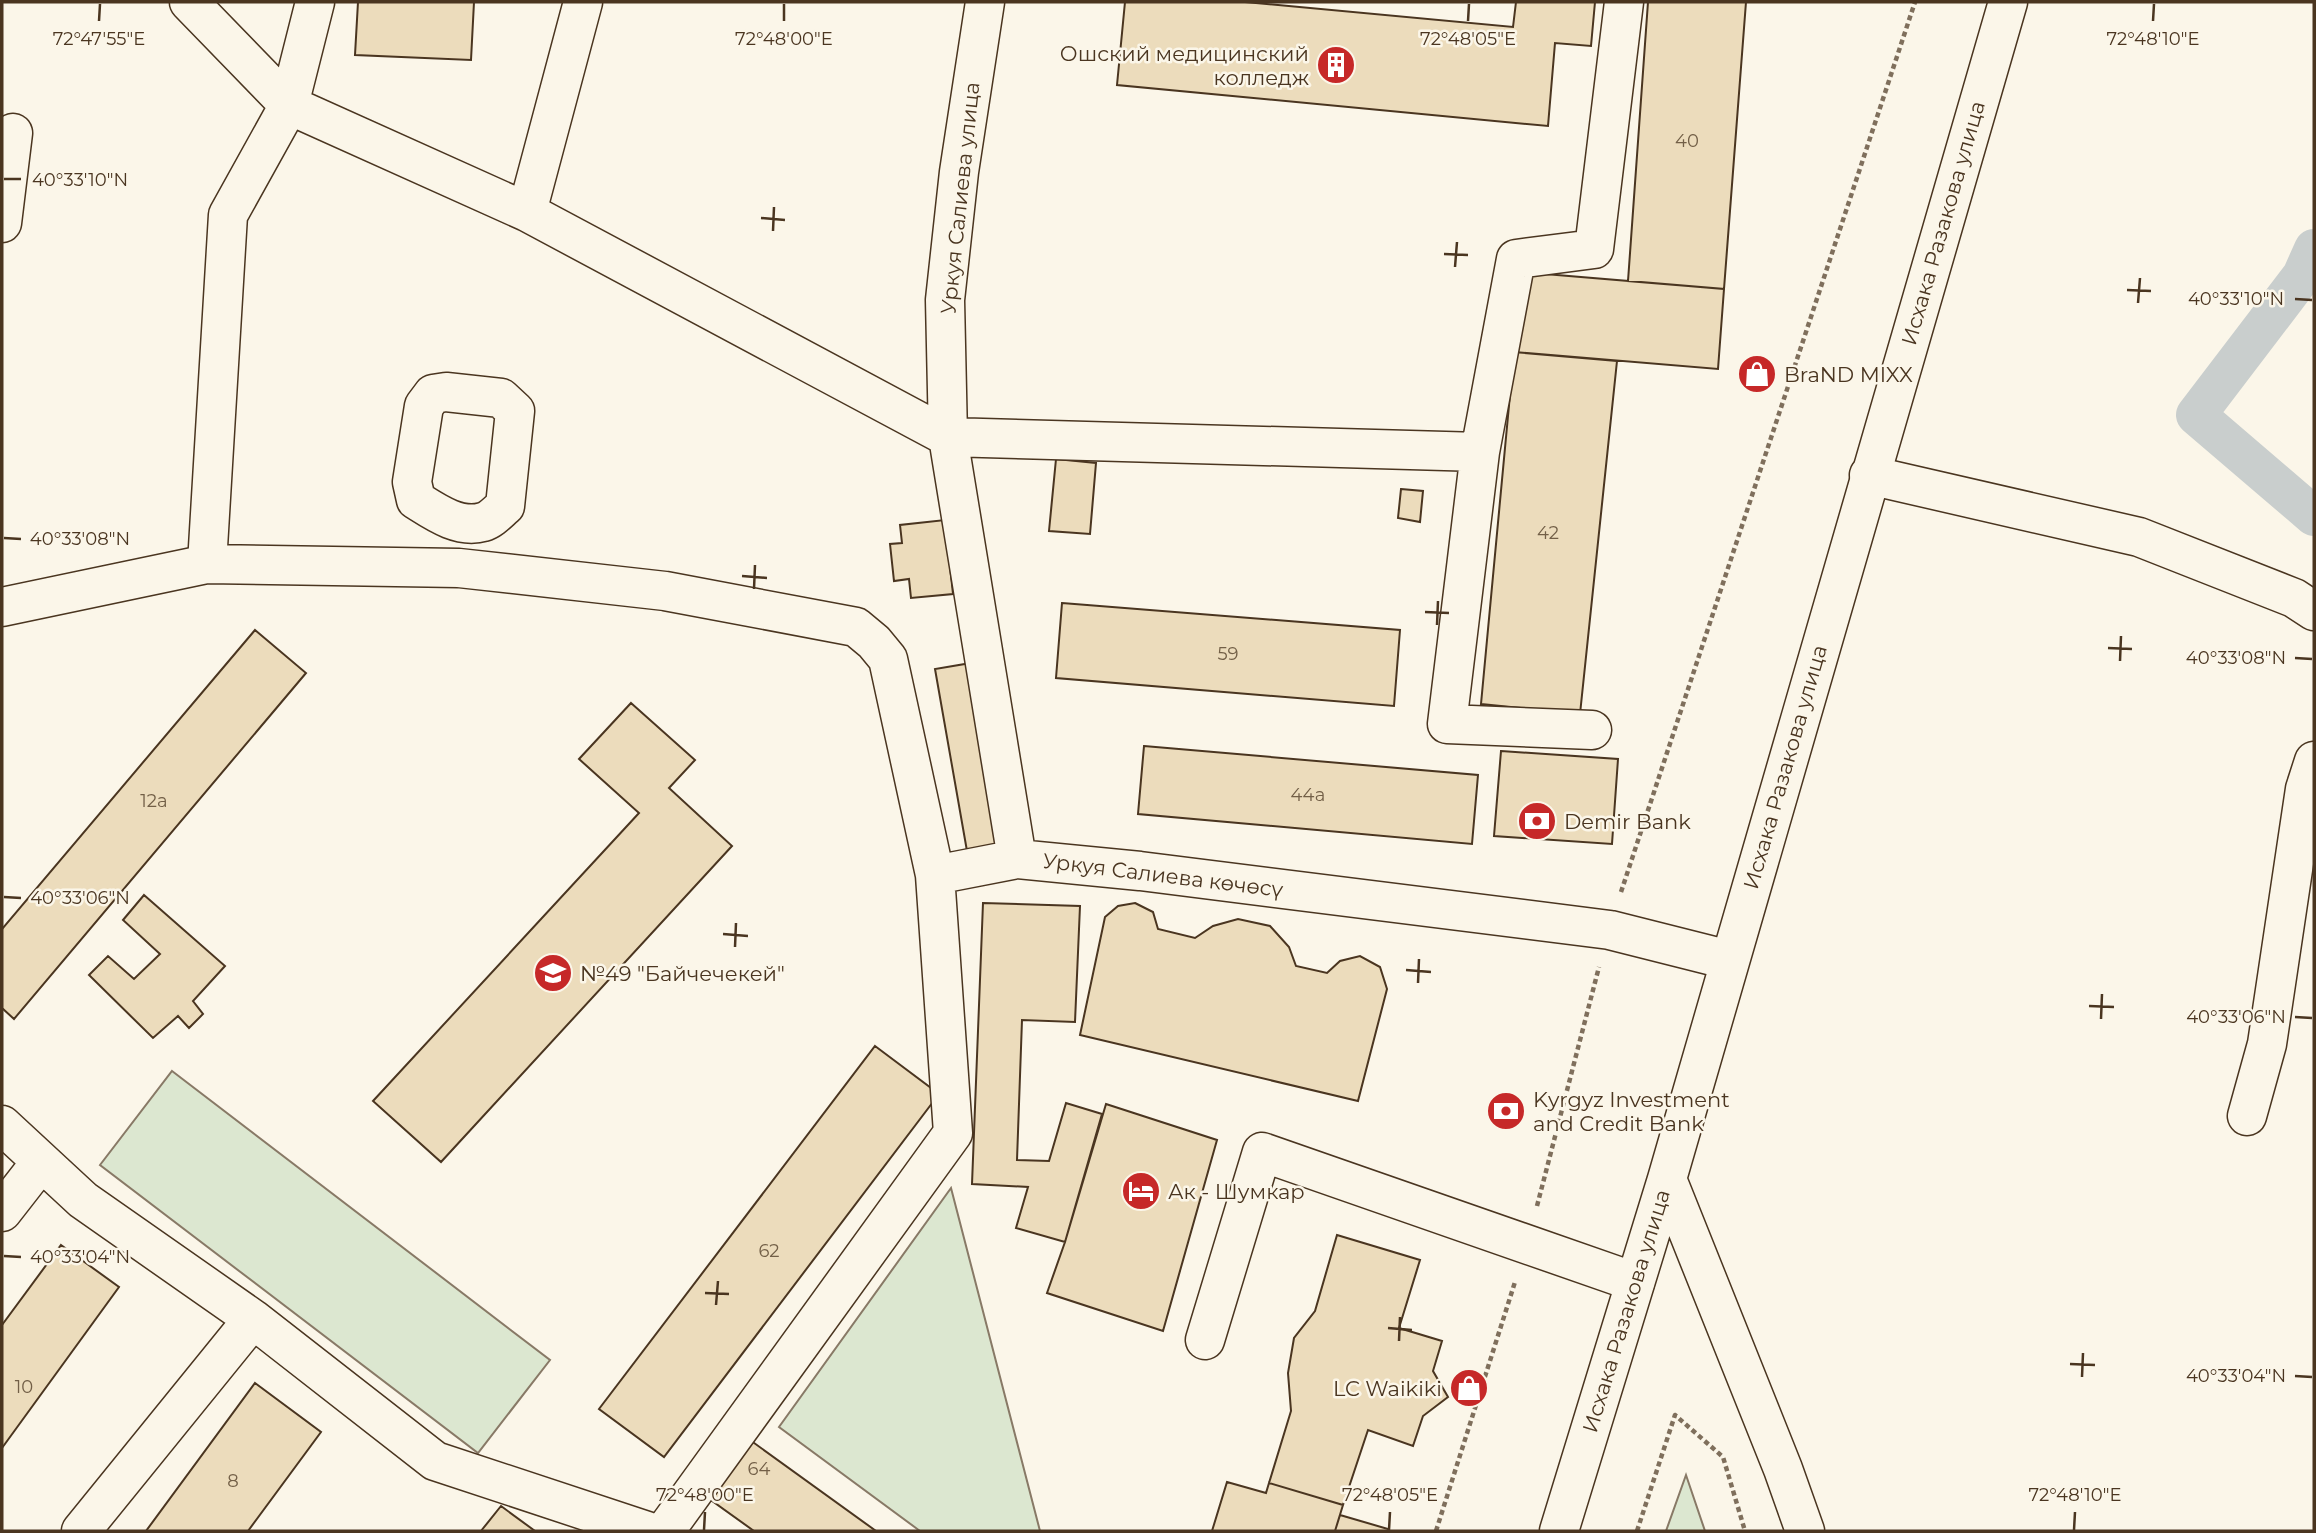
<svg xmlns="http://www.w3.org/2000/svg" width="2316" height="1533" font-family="Montserrat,sans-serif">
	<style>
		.green { fill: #dce7d0; stroke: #887966; stroke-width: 2 }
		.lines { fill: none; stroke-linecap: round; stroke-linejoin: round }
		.canal { stroke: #c9cecd; stroke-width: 40 }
		.building { fill: #ecdcbc; stroke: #4a3520; stroke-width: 2 }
		.minor-casing { stroke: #4a3520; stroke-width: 41 }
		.major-casing { stroke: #4a3520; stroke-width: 41 }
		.path { stroke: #7f6f5c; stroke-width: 4.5; stroke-dasharray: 5 3.5; stroke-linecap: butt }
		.minor { stroke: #fbf6e9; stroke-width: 38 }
		.major { stroke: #fbf6e9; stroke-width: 38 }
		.ticks { fill: none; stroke: #4a3520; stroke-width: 2.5 }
		.labels { text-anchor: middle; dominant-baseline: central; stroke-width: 5; stroke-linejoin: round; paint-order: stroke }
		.number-label { font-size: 18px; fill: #725f47 }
		.poi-label { font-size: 21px; fill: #4a3520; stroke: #fbf6e9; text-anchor: start }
		.street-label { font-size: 21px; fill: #4a3520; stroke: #fbf6e9 }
		.ticks-label { font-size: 18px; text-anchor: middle; fill: #4a3520; stroke: #fbf6e9; stroke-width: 5; stroke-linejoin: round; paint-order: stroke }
	</style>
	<rect width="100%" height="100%" fill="#fbf6e9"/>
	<path class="green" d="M172 1071 550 1360 478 1453 100 1165Z
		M951 1188 1040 1531H920L779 1427Z
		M1686 1475 1705 1531H1666Z"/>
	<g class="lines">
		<path class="canal" d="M2314 249 2302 276 2196 415 2314 516"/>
	</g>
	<path class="building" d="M358 2H474L471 60 355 55Z
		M1125 2H1245L1513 27 1516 2H1595L1591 46 1555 43 1548 126 1117 85Z
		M1648 2H1746L1724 289 1628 281Z
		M1520 272 1724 289 1718 369 1514 352Z
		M1514 352 1617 361 1580 714 1481 704Z
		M1056 459 1096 463 1090 534 1049 531Z
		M1401 489 1423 491 1420 522 1398 518Z
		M945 520 953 594 911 598 909 579 894 581 890 544 902 543 900 525Z
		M1062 603 1400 630 1394 706 1056 678Z
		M255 630 306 673 14 1019 2 1008V929Z
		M971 663 1003 844 967 851 935 669Z
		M631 703 695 760 669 788 732 846 441 1162 373 1101 639 813 579 759Z
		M1144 746 1478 775 1472 844 1138 814Z
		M1501 751 1618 759 1612 844 1494 836Z
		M144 895 225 966 193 1001 203 1014 189 1028 178 1016 153 1038 89 975 108 956 134 979 160 954 123 920Z
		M983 903 1080 906 1075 1022 1022 1020 1017 1160 1049 1161 1066 1103 1102 1114 1065 1242 1016 1228 1028 1187 972 1184Z
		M1135 903 1153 912 1158 929 1195 938 1213 926 1238 919 1270 926 1289 947 1296 966 1327 973 1340 961 1360 956 1380 967 1387 989 1358 1101 1080 1035 1105 917 1118 906Z
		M875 1046 939 1094 664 1457 599 1409Z
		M1106 1104 1217 1140 1163 1331 1047 1293 1065 1242Z
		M1337 1235 1420 1260 1399 1328 1442 1341 1433 1371 1448 1397 1423 1416 1413 1446 1368 1430 1343 1505 1269 1483 1291 1411 1288 1373 1294 1338 1315 1311Z
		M61 1245 119 1287 2 1448V1325Z
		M255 1383 321 1432 248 1531H146Z
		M750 1440 876 1531H754L708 1498Z
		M1227 1482 1266 1493 1269 1483 1343 1505 1335 1531H1212Z
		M501 1506 535 1531H481Z
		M1340 1515 1388 1529V1531H1335Z"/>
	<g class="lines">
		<defs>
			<path id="minor" d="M189 2 289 105 527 212 948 437 1480 452
				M985 2 959 172 945 300 948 437 1017 859 1140 871 1610 930 1729 960
				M527 212 583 2
				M2 223 13 133
				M446 392 501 398 515 411 505 506C499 511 491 520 483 522 459 529 435 512 416 500L412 482 424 406 433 394Z
				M1869 475 2139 537 2294 598 2314 611
				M207 564 228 215 289 105 315 2
				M2 607 207 564 459 568 665 591 856 627 874 642 888 659 935 875
				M1592 730 1447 724 1480 452 1516 259 1594 249 1624 2
				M2247 1116 2267 1044 2305 789 2314 761
				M2 1125 83 1200 253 1319 435 1461 647 1531
				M2 1212 41 1162
				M1205 1340 1262 1152 1635 1282
				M81 1531 253 1319
				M665 1531 953 1133 935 875 1017 859"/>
			<path id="major" d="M1667 1179 1783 1469 1805 1531
				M1559 1531 1667 1179 2008 2"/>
		</defs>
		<use href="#minor" class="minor-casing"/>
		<use href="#major" class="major-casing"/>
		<path class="path" d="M1621 892 1915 2
			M1537 1206 1599 967
			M1436 1531 1515 1282
			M1637 1531 1675 1415 1723 1457 1745 1531"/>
		<use href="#minor" class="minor"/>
		<use href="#major" class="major"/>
	</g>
	<path class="ticks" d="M99 21 100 4M784 21V4M1468 21 1469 4M2153 21 2154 4M4 179H21M761 218 785 220M773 231 774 207M1444 254 1468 255M1455 267 1457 242M2127 290 2151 291M2295 299 2312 300M2138 303 2140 278M4 538 21 539M742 576 767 578M754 589 755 565M1425 612 1449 613M1437 625 1438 601M2108 648 2132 649M2295 658 2312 659M2120 661 2121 636M4 897 21 898M723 934 748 936M735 947 736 923M1406 970 1431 972M1418 983 1419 959M2089 1006 2114 1007M2295 1017 2312 1018M2101 1019 2102 994M4 1256 21 1257M705 1293 729 1294M716 1305 718 1281M1388 1328 1412 1330M1399 1341 1400 1317M2070 1364 2095 1365M2295 1376 2312 1377M2082 1377 2083 1353M704 1530 705 1512M1389 1530 1390 1512M2074 1530 2075 1512"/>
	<defs>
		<symbol id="building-disc" viewBox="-11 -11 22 22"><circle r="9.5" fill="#c62828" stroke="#fbf6e9"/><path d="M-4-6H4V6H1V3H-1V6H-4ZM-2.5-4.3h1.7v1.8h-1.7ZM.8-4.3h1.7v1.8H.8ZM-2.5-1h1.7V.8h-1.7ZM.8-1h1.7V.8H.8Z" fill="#fff"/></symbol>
		<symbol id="shop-disc" viewBox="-11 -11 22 22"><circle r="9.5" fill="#c62828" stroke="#fbf6e9"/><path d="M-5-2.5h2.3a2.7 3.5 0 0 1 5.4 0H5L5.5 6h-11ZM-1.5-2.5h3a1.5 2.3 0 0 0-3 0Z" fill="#fff"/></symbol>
		<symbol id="bank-disc" viewBox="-11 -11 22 22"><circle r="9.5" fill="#c62828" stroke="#fbf6e9"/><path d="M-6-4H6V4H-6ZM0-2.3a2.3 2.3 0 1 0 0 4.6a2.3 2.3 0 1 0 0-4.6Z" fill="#fff"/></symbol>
		<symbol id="school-disc" viewBox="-11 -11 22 22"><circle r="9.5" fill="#c62828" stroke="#fbf6e9"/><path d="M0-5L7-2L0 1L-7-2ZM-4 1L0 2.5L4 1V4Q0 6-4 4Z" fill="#fff"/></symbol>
		<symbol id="hotel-disc" viewBox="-11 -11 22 22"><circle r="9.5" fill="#c62828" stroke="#fbf6e9"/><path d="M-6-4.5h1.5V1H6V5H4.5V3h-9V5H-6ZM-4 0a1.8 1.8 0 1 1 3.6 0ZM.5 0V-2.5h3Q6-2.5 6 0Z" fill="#fff"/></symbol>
	</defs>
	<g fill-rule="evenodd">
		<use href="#building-disc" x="1314" y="43" width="44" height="44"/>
		<use href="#shop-disc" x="1735" y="352" width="44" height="44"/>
		<use href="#bank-disc" x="1515" y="799" width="44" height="44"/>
		<use href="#school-disc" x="531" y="951" width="44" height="44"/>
		<use href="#bank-disc" x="1484" y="1089" width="44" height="44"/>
		<use href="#hotel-disc" x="1119" y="1169" width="44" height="44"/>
		<use href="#shop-disc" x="1447" y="1366" width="44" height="44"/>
	</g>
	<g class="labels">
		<g class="number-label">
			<text x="1687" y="141">40</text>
			<text x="1548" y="533">42</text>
			<text x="1228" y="654">59</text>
			<text x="1308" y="795">44a</text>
			<text x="154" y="801">12a</text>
			<text x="769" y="1251">62</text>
			<text x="24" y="1387">10</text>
			<text x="759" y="1469">64</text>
			<text x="233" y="1481">8</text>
		</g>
		<g class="poi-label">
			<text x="1309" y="53" text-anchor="end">Ошский медицинский<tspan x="1309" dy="24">колледж</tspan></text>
			<text x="1784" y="374">BraND MIXX</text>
			<text x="1564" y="821">Demir Bank</text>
			<text x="580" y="973">№49 "Байчечекей"</text>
			<text x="1533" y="1099">Kyrgyz Investment<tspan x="1533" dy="24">and Credit Bank</tspan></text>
			<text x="1168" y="1191">Ак - Шумкар</text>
			<text x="1442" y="1388" text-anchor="end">LC Waikiki</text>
		</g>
		<g class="street-label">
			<text transform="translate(960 198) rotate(-84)">Уркуя Салиева улица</text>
			<text transform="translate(1943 223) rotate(-74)">Исхака Разакова улица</text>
			<text transform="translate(1785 767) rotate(-74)">Исхака Разакова улица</text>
			<text transform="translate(1163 875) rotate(7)">Уркуя Салиева көчөсү</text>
			<text transform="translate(1626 1311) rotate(-73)">Исхака Разакова улица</text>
		</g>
	</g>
	<g class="ticks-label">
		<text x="99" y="45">72°47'55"E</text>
		<text x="784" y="45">72°48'00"E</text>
		<text x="1468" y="45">72°48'05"E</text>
		<text x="2153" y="45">72°48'10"E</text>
		<text x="80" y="186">40°33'10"N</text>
		<text x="2236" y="305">40°33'10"N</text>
		<text x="80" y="545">40°33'08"N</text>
		<text x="2236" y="664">40°33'08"N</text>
		<text x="80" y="904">40°33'06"N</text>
		<text x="2236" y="1023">40°33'06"N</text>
		<text x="80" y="1263">40°33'04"N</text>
		<text x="2236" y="1382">40°33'04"N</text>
		<text x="705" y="1501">72°48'00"E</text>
		<text x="1390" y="1501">72°48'05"E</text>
		<text x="2075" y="1501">72°48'10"E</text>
	</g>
	<rect width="2316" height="1533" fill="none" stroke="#4a3520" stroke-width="7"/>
</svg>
